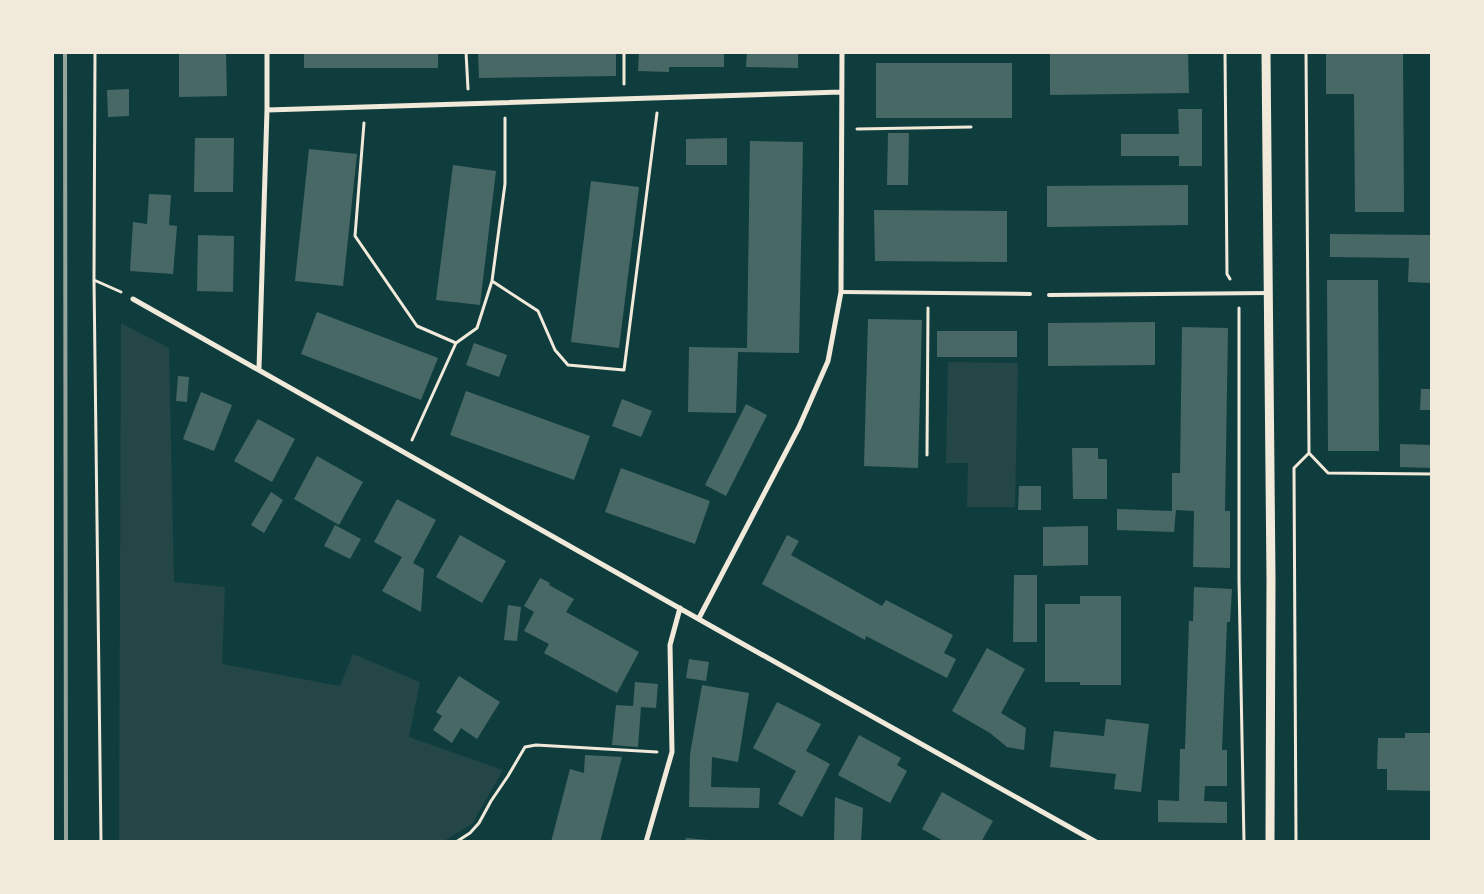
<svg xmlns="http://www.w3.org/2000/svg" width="1484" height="894" font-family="'Titillium Web',sans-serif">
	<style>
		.green { fill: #244646 }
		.building { fill: #486865 }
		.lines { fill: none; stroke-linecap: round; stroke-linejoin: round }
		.path { stroke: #f1e9da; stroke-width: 3 }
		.service { stroke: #f1e9da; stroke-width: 4 }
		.minor { stroke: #f1e9da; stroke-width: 5 }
		.tertiary { stroke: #f1e9da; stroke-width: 9 }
		.rail { stroke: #97a49c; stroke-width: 4 }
	</style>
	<rect width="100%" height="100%" fill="#0f3d3e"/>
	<path class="green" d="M121 323 169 348 174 582 225 587 222 664 340 686 353 654 420 682 409 737 503 770 472 824 444 841H119Z
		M948 362 1018 363 1015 507H967L968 463H946Z"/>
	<path class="building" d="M179 52H226L227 96 179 97Z
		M304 52H438V68H304Z
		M478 52H616V76L479 78Z
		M639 52H724V67H669V72L638 71Z
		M747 52H798V68L746 67Z
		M1050 52H1188L1189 93 1050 95Z
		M1326 52H1403L1404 212H1355L1354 94H1326Z
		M876 63H1012V118H876Z
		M129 89V116L108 117 107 90Z
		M1178 109H1202V166H1179V156H1121V134H1179Z
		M888 133H909L908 185H887Z
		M195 138H234L233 192H194Z
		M727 138V165H686V139Z
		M750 141 803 142 799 353 738 352 736 413 688 412 689 347 747 348Z
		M309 149 357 154 343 286 295 281Z
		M453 165 496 171 480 305 436 300Z
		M591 181 639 187 619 348 571 342Z
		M1188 185V225L1047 227V186Z
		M149 194 171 195 169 225 177 226 173 274 130 271 133 222 147 224Z
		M874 210 1007 211V262L875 261Z
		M1330 234 1432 235V283L1408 282 1409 258 1330 257Z
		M198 235 234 236 233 292 197 291Z
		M1327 280H1378L1379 451H1328Z
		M317 312 438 358 421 400 301 354Z
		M868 319 922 320 918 468 864 466Z
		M1155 322V365L1048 366V323Z
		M1182 327 1228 328 1225 511H1230V568L1193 567 1194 511 1176 510 1174 532 1117 530V509L1172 511V473H1180Z
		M937 331H1017V357H937Z
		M474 343 507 355 499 377 466 365Z
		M178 376 189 377 187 402 176 401Z
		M1421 389H1432V410H1420Z
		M466 391 590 436 574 480 450 435Z
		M201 392 232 405 214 451 183 439Z
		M622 399 652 411 641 437 612 426Z
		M746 404 767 415 726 496 705 485Z
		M258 419 295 439 272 482 234 461Z
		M1400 444 1432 445V468L1400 467Z
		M1072 448H1098V459H1107V499H1073Z
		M317 456 363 482 339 525 294 499Z
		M621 468 710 501 695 544 605 512Z
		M1019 486H1041V510H1018Z
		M271 492 283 500 264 533 251 525Z
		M397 499 436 520 413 563 424 569 421 612 382 591 402 557 374 542Z
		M335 525 361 539 350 559 324 546Z
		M1088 526V565L1043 566V527Z
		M460 535 506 561 482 603 436 577Z
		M787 535 799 541 791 555 882 606 886 600 953 635 944 653 956 659 947 678 866 636 865 640 762 584Z
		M1014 575H1037V642H1013Z
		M540 578 550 583 549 585 574 599 566 612 639 652 617 693 544 653 549 644 524 631 534 612 524 606Z
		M1194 587 1232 589 1230 622H1227L1222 750H1227V786H1205L1204 801 1227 802V823L1158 822V800L1179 801 1180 749H1185L1189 621H1193Z
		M1080 596H1121V685H1080V682H1045V604H1080Z
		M508 605 521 607 517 641 504 640Z
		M987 648 1025 669 1001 713 1026 728 1024 750 1007 747 990 733 952 711Z
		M689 659 709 662 706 681 686 678Z
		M459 676 500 702 477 739 461 728 452 743 433 730 442 716 436 712Z
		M635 682 658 684 656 708 641 707 638 747 612 745 616 705 633 706Z
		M702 685 749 693 738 762 712 757 711 787 760 788 759 808 689 807 690 754Z
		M777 702 821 724 806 751 830 764 802 817 778 804 796 771 753 748Z
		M1106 719 1149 724 1141 792 1114 789 1116 774 1050 767 1054 731 1104 736Z
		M1405 733H1432V791L1387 790V769H1377L1378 738H1405Z
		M859 735 901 758 897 765 907 771 890 803 838 775Z
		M585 755 622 757 600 842H551L570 769 584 773Z
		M942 792 993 821 981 842H965L962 840 961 842H945L922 829Z
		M835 797 863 808 861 842H834Z
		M686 838 708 840V842H685Z"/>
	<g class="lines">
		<path class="path" d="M95 52 94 280 101 842
			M466 52 468 89
			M624 52V84
			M1225 52 1227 274 1230 279
			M364 123 355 236 417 326 456 343 412 440
			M857 129 971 127
			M94 280 121 292
			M492 281 538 311 555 350 568 365 624 370 657 113
			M1239 308V580L1244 842
			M456 343 477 328 492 281 505 184V118
			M1309 453 1328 473 1432 474
			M927 455 928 308
			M456 842 470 833 479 823 491 801 508 776 525 747 536 745 657 752
			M1296 842 1294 468 1309 453 1306 52"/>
		<path class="service" d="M841 292 1030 294
			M1049 295 1268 293"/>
		<path class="minor" d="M267 110 841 92
			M133 299 718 630 1096 842
			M259 369 267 110V52
			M699 618 799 427 828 361 841 292 842 52
			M646 842 672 752 670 645 680 608"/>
		<path class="tertiary" d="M1266 52 1271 579 1270 842"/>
		<path class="rail" d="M65 52 66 842"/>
	</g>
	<rect width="1484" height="894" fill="none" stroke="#f1e9da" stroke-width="108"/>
</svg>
